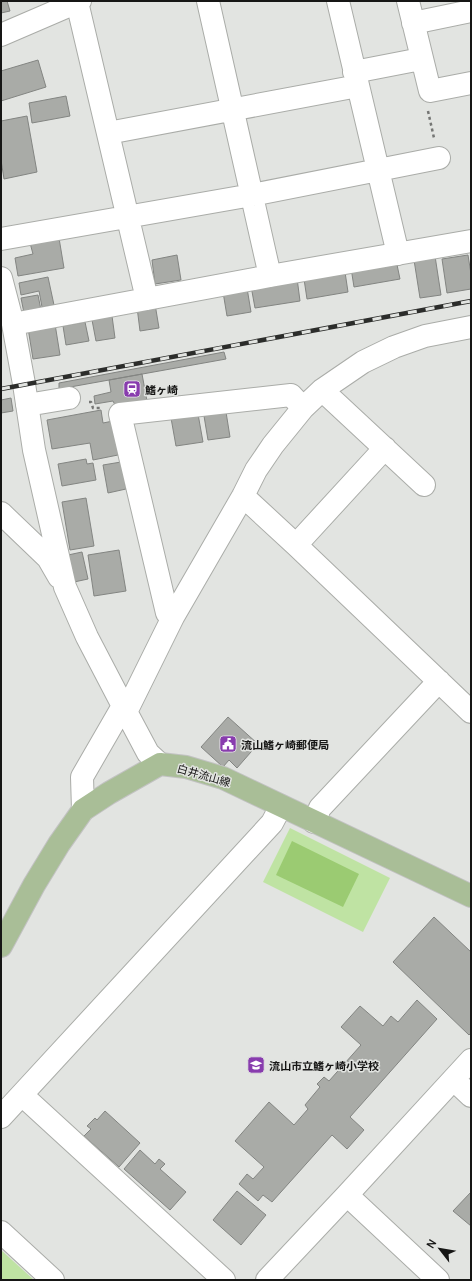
<svg xmlns="http://www.w3.org/2000/svg" width="472" height="1281" font-family="Manrope,'Noto Sans JP',sans-serif">
	<style>
		.green { fill: #bfe3a3 }
		.water { fill: #9bcb72 }
		.building { fill: #a9aba7; stroke: #838582 }
		.lines { fill: none; stroke-linecap: round; stroke-linejoin: round }
		.minor-casing { stroke: #aaaca8; stroke-width: 24 }
		.major-casing { stroke: #c2c2c2; stroke-width: 24 }
		.path { stroke: #757674; stroke-width: 2.5; stroke-dasharray: 3 3; stroke-linecap: butt }
		.minor { stroke: #fff; stroke-width: 22 }
		.major { stroke: #a9be97; stroke-width: 22 }
		.rail-casing { stroke: #2c2d2b; stroke-width: 4.5 }
		.rail { stroke: #e2e4e1; stroke-width: 3; stroke-dasharray: 9; stroke-linecap: butt }
		.labels { text-anchor: middle; dominant-baseline: central; stroke-width: 3; stroke-linejoin: round; paint-order: stroke }
		.poi-label { font-size: 11px; font-weight: bold; fill: #161615; stroke: #e2e4e1; text-anchor: start }
		.street-label { font-size: 11px; fill: #161615; stroke: #e2e4e1 }
	</style>
	<rect width="100%" height="100%" fill="#e2e4e1"/>
	<path class="green" d="M290 828 390 878 363 932 263 882Z
		M1 1250 34 1280H1Z"/>
	<path class="water" d="M292 841 359 874 343 907 276 875Z"/>
	<path class="building" d="M1 1H7L10 11 1 13Z
		M38 60 46 87 1 101V71Z
		M66 96 70 116 32 123 29 103Z
		M27 116 37 172 4 179 1 160V121Z
		M59 238 64 268 18 276 15 258 33 254 30 243Z
		M177 255 181 280 155 284 152 260Z
		M468 255 471 274V289L447 293 442 259Z
		M435 256 441 295 420 298 414 260Z
		M396 260 400 279 354 287 351 268Z
		M345 272 348 292 307 299 304 279Z
		M48 277 54 305 42 307 39 291 21 295 19 283Z
		M297 278 300 301 255 308 251 286Z
		M247 288 251 312 227 316 223 292Z
		M38 295 41 310 24 313 21 298Z
		M155 304 159 328 140 331 137 307Z
		M112 316 115 338 96 341 92 320Z
		M85 322 89 341 66 345 63 326Z
		M55 324 60 355 33 359 28 328Z
		M224 352 226 359 59 389V383Z
		M142 374 147 401 115 405 113 401 95 404 94 396 111 392 109 380Z
		M11 398 13 411 1 413V400Z
		M101 410 103 423 113 421 118 455 93 460 90 443 52 449 47 420Z
		M226 412 230 437 208 440 204 416Z
		M198 414 203 442 176 446 171 418Z
		M86 459 87 464 93 463 96 480 62 486 58 464Z
		M121 462 126 489 108 493 103 465Z
		M86 498 94 546 70 550 62 502Z
		M119 550 126 591 94 596 88 555Z
		M82 552 88 579 74 582 68 555Z
		M228 717 258 744 237 768 229 760 223 767 201 747Z
		M434 917 471 952V1033L469 1035 393 962Z
		M417 1000 437 1019 350 1117 364 1130 347 1149 332 1135 272 1202 263 1195 258 1201 239 1184 247 1174 253 1179 264 1167 235 1141 269 1102 294 1125 308 1109 305 1105 320 1087 317 1084 324 1077 329 1081 361 1045 341 1027 360 1006 383 1026 391 1016 398 1022Z
		M105 1111 140 1143 119 1167 84 1136 91 1129 87 1126 95 1118 97 1120Z
		M140 1150 155 1164 159 1159 165 1164 160 1169 186 1192 170 1210 124 1169Z
		M237 1191 266 1215 241 1245 213 1220Z
		M471 1192V1226L453 1211Z"/>
	<g class="lines">
		<defs>
			<path id="minor" d="M208 1 270 276
				M338 1 398 254
				M408 1 430 91 471 83
				M77 2 147 299
				M413 23 471 11
				M1 35 80 1
				M354 72 421 59
				M108 133 358 86
				M1 239 252 195 439 158
				M1 278 13 324 24 384 34 450 65 587 87 637 123 706 148 753 160 764
				M13 324 270 276 471 241
				M322 390 424 485
				M27 405 69 398
				M243 496 296 545 471 712
				M1 513 48 558 59 577
				M296 545 385 448
				M173 617 167 613 120 414 291 395 303 408
				M126 712 173 617 243 496 256 470 273 445 303 408 322 390 363 362 394 347 425 336 471 327
				M83 810 82 777 123 706
				M314 822 320 808 439 681
				M454 1080 471 1096
				M22 1095 224 1280
				M1 1117 272 823 281 806
				M347 1195 438 1280
				M1 1232 53 1280
				M267 1280 347 1195 471 1060"/>
			<path id="major" d="M1 946 34 885 59 844 83 810 109 793 160 764 186 767 223 778 471 896"/>
		</defs>
		<use href="#minor" class="minor-casing"/>
		<use href="#major" class="major-casing"/>
		<path class="path" d="M428 111 434 138
			M89 402H91L93 408H102"/>
		<use href="#minor" class="minor"/>
		<use href="#major" class="major"/>
		<defs>
			<path id="rail" d="M1 389 471 301"/>
		</defs>
		<use href="#rail" class="rail-casing"/>
		<use href="#rail" class="rail"/>
	</g>
	<defs>
		<symbol id="station-square" viewBox="-11 -11 22 22"><rect x="-9" y="-9" width="18" height="18" rx="4" fill="#883cae" stroke="#e2e4e1"/><path d="M-3-6H3Q5-6 5-4V2Q5 4 3 4L4.5 6H3L1.5 4h-3L-3 6H-4.5L-3 4Q-5 4-5 2V-4Q-5-6-3-6ZM-3.5-4v3h7v-3ZM-3.5 1v1.5H-2V1ZM2 1v1.5H3.5V1Z" fill="#fff"/></symbol>
		<symbol id="civic-square" viewBox="-11 -11 22 22"><rect x="-9" y="-9" width="18" height="18" rx="4" fill="#883cae" stroke="#e2e4e1"/><path d="M-.6-6.5H3V-4.5H.6V-3L4-1V1h2V6H-6V1h2V-1L-.6-3ZM-1.2 2.5V6h2.4V2.5Z" fill="#fff"/></symbol>
		<symbol id="school-square" viewBox="-11 -11 22 22"><rect x="-9" y="-9" width="18" height="18" rx="4" fill="#883cae" stroke="#e2e4e1"/><path d="M0-5L7-2L0 1L-7-2ZM-4 1L0 2.5L4 1V4Q0 6-4 4Z" fill="#fff"/></symbol>
	</defs>
	<g fill-rule="evenodd">
		<use href="#station-square" x="122" y="379" width="20" height="20"/>
		<use href="#civic-square" x="218" y="734" width="20" height="20"/>
		<use href="#school-square" x="246" y="1055" width="20" height="20"/>
	</g>
	<g class="labels">
		<g class="poi-label">
			<text x="145" y="389">鰭ヶ崎</text>
			<text x="241" y="744">流山鰭ヶ崎郵便局</text>
			<text x="269" y="1065">流山市立鰭ヶ崎小学校</text>
		</g>
		<g class="street-label">
			<text transform="translate(204 775) rotate(16)">白井流山線</text>
		</g>
	</g>
	<rect width="472" height="1281" fill="none" stroke="#161615" stroke-width="4"/>
	<g transform="translate(440 1249) rotate(301)" stroke="#e2e4e1" stroke-width="3" paint-order="stroke">
	<path d="M0-3L7 15L0 10L-7 15Z" fill="#161615"/>
	<text y="-6" font-size="11" font-weight="bold" text-anchor="middle" fill="#161615">N</text>
	</g>
</svg>
